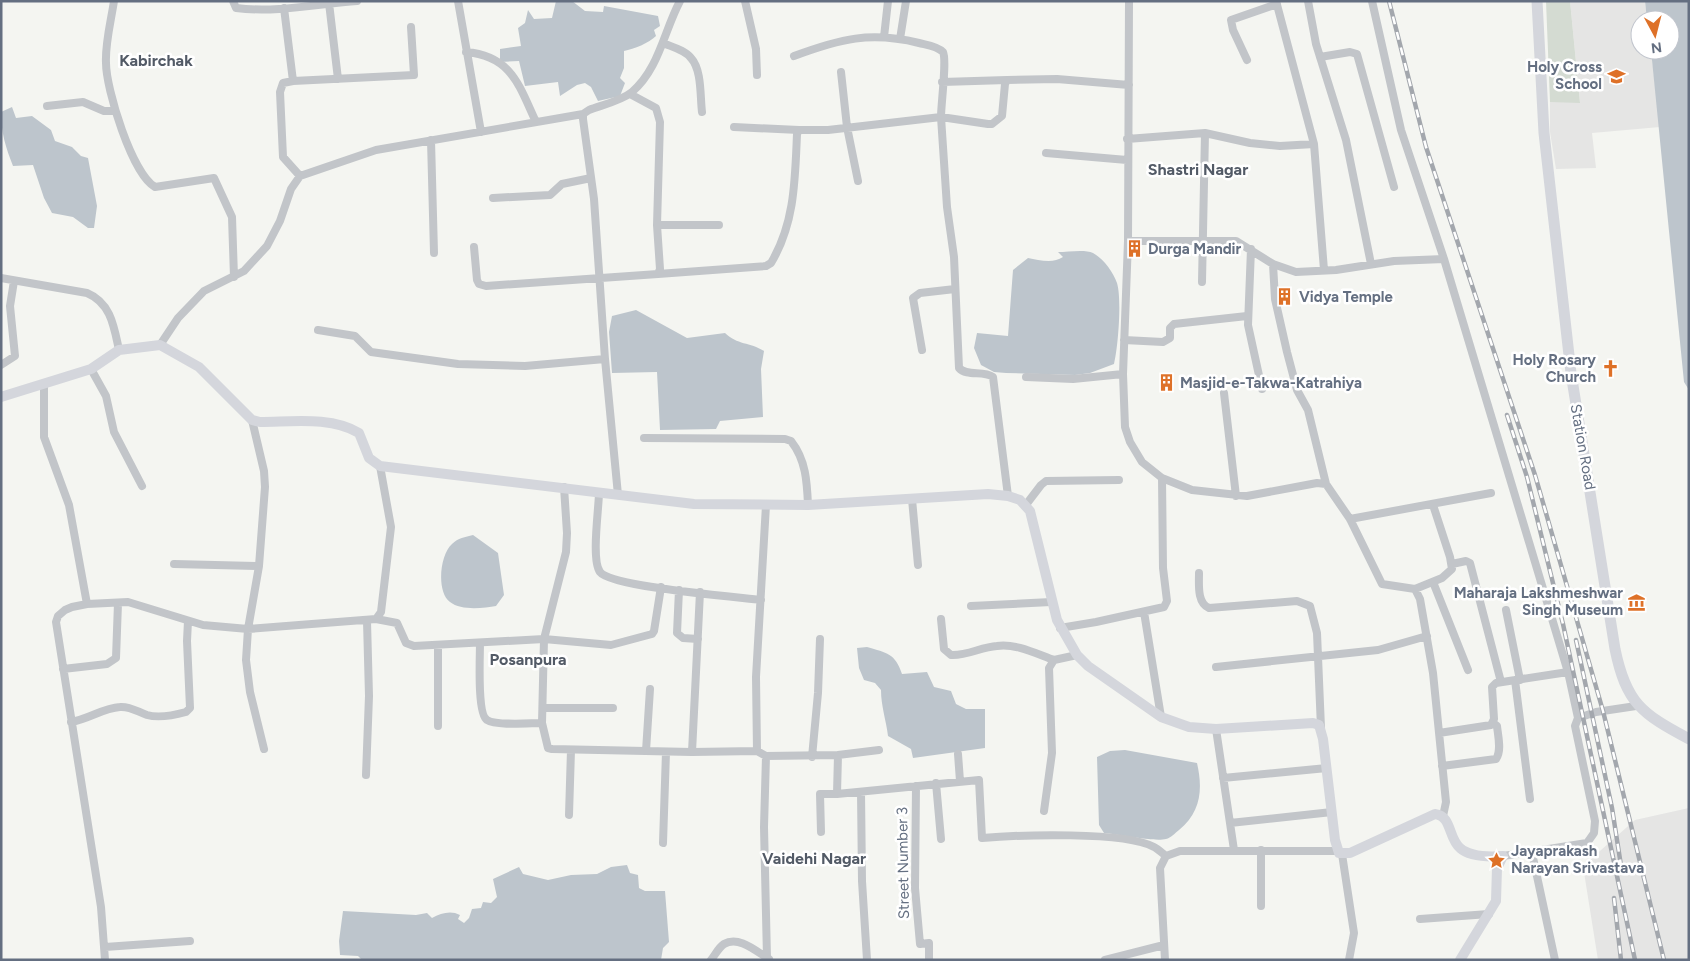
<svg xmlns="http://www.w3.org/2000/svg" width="1690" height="961" font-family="Figtree,sans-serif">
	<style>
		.built { fill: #e5e5e4 }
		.green { fill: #d4dbd2 }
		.water { fill: #bdc5cc }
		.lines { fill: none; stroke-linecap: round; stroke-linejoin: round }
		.street { stroke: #c2c5c9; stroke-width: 8 }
		.secondary { stroke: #d4d6dc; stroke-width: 10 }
		.primary { stroke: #d4d6dc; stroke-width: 11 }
		.rail-casing { stroke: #a3a7ad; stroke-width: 4.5 }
		.rail { stroke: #fff; stroke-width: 2.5; stroke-dasharray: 8; stroke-linecap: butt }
		.labels { text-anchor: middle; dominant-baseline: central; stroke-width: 5; stroke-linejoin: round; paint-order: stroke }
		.poi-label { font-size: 15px; font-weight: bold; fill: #646f81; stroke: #fff; text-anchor: start }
		.street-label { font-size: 15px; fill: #646f81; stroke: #fff }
		.neighbourhood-label { font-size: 16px; font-weight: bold; fill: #525a66; stroke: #fff }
	</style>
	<rect width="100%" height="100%" fill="#f4f5f1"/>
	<path class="built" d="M1570 1H1645L1647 20H1640V50H1651L1660 127 1592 133 1596 168 1556 169 1550 132V102H1580Z
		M1689 808V960H1598L1583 866 1635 820Z"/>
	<path class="green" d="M1546 1H1570L1580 103 1550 102Z"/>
	<path class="water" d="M556 1H572L585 11 603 12 604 6 658 16 660 26 654 30 656 36C649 43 634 49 624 51V68L620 78 625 83 620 96 598 101 591 87 585 83 577 85 560 96 558 82 525 86 519 61 500 62V49L521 46 518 28 525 23 528 10 534 19 552 18Z
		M1645 1H1689V390L1684 382 1651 50H1670V20H1647Z
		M12 107 16 118 32 116 51 130 55 141 72 147 81 156 88 158 97 206 94 228H88L73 217 52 213 44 198 33 165 13 166C6 148 1 133 1 112Z
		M1058 252C1068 252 1085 249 1093 253 1104 259 1113 272 1117 283 1122 299 1118 348 1114 364L1090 373 1075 375 1006 373 994 372 981 365 974 348 977 333 1008 336 1013 270 1028 258C1039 260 1053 264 1063 257Z
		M636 310 687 338 725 333C737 345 750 342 764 351L761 369 763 417 720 421 716 429 660 430 657 372 612 373 609 332 612 316Z
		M473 535 498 553 504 595 496 606C484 608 461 611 450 602 436 592 440 554 452 544 458 538 465 537 473 535Z
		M867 647C887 653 895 653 902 674L927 672 934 687 951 691 956 704 966 709H985V748L913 758 911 749 888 736C886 720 881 706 881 690L875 683 864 680 859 668 857 648Z
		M1125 750 1197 763C1203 789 1201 812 1179 830 1175 833 1171 838 1166 839 1153 842 1119 834 1104 833L1099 825 1097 757 1110 751Z
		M627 865 630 873 638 875 639 888 645 891H665L669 942 663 948 661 960H362L358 956 340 955 339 941 343 911 416 915 427 913 432 918C441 913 451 910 460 915L458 919 464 923 469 918 472 909 481 908 483 902 491 903 497 897 493 879 519 867 523 874 548 880 571 875 597 874 611 867Z"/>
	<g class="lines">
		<path class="street" d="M114 1C111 21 105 43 106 63 106 89 132 174 155 187L214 178 232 217 234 277
			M233 1 236 8C276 13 318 4 357 1
			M458 1 481 132
			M745 1 756 49 757 75
			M1129 1 1128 241 1123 374 1125 427 1130 442 1142 462 1162 478 1192 490 1247 496 1317 483 1326 484 1350 519 1382 584 1415 589 1420 599 1433 673 1446 802 1443 816
			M1276 1 1314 144 1324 270
			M1308 1 1316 44 1346 140 1371 264
			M1372 1 1401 130 1444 259 1568 672 1578 718 1575 726 1595 821 1594 833 1587 843 1503 856
			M329 3 338 79
			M284 8 293 81
			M884 37 888 1
			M900 39 906 1
			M663 43C672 47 685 50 691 58 702 70 700 96 702 112
			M466 52C512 56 519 86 536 122
			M794 56C840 39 870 31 919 43 927 45 937 46 943 52 947 60 941 104 941 117L988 124H992L1002 116 1005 84 1007 80 1057 79 1129 85
			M1320 57 1350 52 1357 54 1394 187
			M1247 60 1233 30 1231 20 1277 4
			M841 72 847 127 858 181
			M942 82 1007 80
			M47 106 83 102 104 111H115
			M734 127 799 130
			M1127 139 1205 133 1250 143 1280 146 1314 144
			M431 140 434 253
			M1046 153 1127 160
			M300 176 283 157 280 92 283 83 293 81 414 75 411 27
			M493 198 550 195 562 184 591 178
			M657 225H719
			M1128 241H1236L1273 264 1296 272 1336 270 1394 261 1444 259
			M474 247 477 280 479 284 486 286 658 274 660 269 657 225 660 122 656 108 630 94
			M1251 249 1248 325 1262 389
			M1273 264 1275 299 1287 352 1297 390 1308 410 1326 484
			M658 274 766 266 771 263C795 223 795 179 797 134L799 130H828L941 117 947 207 954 257 959 368C967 377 983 370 993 377L1008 496
			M1 278 87 293C111 303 114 327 119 350
			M1202 282 1205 133
			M318 330 355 336 371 352 458 364 525 366 605 359
			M1124 340 1163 342 1170 338V328L1174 324 1247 316
			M160 345 178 318 204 291 244 271 267 246 280 221 291 189 300 176 376 150 583 114
			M922 350 913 298 920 293 955 289
			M1 365 15 356 10 306 14 281
			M91 369 106 396 114 432 142 486
			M1026 377 1073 379 1123 374
			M44 385V437L69 505 87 604
			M1224 393 1236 496
			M252 420 264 471 265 487 259 566 248 629 246 660 250 692 264 749
			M644 438 785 439 791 441C806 460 807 482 808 505
			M564 487 567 533 566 552 544 639 542 723 548 748 552 749 692 752 757 751 766 756 838 755 837 794 979 780 982 838C1018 835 1125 831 1154 847 1158 849 1162 853 1166 856
			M599 492C599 508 591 560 600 572 611 587 736 597 761 600
			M618 495 605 359 594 199 583 119V114L589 110C602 105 621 101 632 92 659 69 664 31 680 1
			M912 499 918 565
			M1025 506 1041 485 1046 481 1119 480
			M1350 519 1491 493
			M174 564 259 566
			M1452 564 1466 561 1470 563 1501 682
			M1199 573C1199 585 1197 603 1209 608L1297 601 1310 606 1317 633 1321 728
			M1433 582 1468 670
			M1415 589 1442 578 1452 569 1450 557 1433 505
			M679 590 677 633 683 638 698 639
			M971 606 1051 602
			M1506 610 1520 680
			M1144 612 1161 717
			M376 619 397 623 406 643 414 646 544 639 611 645 652 634 654 631 661 587
			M941 619 944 649 951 655C967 656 981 647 997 646 1015 643 1037 654 1054 660
			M1060 628 1096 622 1164 607 1167 601 1163 568 1162 478
			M480 643C480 656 477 714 487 720 496 726 530 723 542 723
			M438 646V726
			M1216 667 1378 650 1427 636
			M63 669 107 664 116 658 118 603
			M1515 680 1530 799
			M543 708H613
			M1578 718 1596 712 1636 706
			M71 722C89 719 103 708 120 707 130 706 138 712 147 715 158 718 175 715 186 712L190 708 187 641 188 621
			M1216 729 1234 850
			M1439 733 1491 725 1494 719 1492 687 1496 683 1568 672
			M646 751 650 689
			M757 751 756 677 766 505
			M692 752 700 592
			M958 754 960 781
			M838 755 879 750
			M766 756 764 827 767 958
			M812 757 818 693 820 639
			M1442 766 1496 759C1502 751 1498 736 1497 726L1493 723
			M366 775 369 696 367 621
			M1223 778 1327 768
			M936 783 941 839
			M916 786 915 888 920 944 929 943V960
			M861 792 862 881 867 960
			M1044 811 1052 753 1049 668 1054 660 1077 655
			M569 815 571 750
			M1230 823 1332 812
			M821 832 820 794H837
			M663 843 666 752
			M1532 853 1555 960
			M1342 854 1354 933 1349 960
			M1261 906V850
			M1420 919 1489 914
			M105 947 190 941
			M105 960 101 907 56 622 58 616 65 610 72 607 87 604 128 602 203 625 248 629 376 619 381 612 391 527 380 466
			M711 960C715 955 719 947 724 944 739 935 757 952 769 959
			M1105 960 1164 945
			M1165 960 1160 868 1166 856 1180 851H1337"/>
		<path class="secondary" d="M1 397 91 369 119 350 160 345 199 367 252 420 260 422C291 422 331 416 359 433L369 458 380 466 694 504 808 505 988 494 1008 496 1020 500 1030 511 1057 620 1077 655 1088 666 1161 717 1189 727 1216 729 1313 723 1319 725 1323 739 1335 840 1339 853H1350L1435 814C1452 816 1448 838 1460 848 1470 857 1489 857 1503 856
			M1460 960 1496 901 1497 868 1503 856"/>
		<path class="primary" d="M1537 1 1544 133 1571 373 1615 649C1626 703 1642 714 1689 739"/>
		<defs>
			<path id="rail" d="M1389 1 1426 147 1535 475 1603 711 1664 960
				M1507 415 1527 477 1563 624 1635 960
				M1576 640 1612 808 1622 872
				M1614 898 1621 960"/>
		</defs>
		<use href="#rail" class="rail-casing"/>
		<use href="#rail" class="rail"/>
	</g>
	<defs>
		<symbol id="school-bare" viewBox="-9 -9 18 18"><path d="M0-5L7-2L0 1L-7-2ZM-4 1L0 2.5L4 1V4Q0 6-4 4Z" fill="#de7128" stroke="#fff" stroke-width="2.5" paint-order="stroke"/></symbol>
		<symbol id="building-bare" viewBox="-9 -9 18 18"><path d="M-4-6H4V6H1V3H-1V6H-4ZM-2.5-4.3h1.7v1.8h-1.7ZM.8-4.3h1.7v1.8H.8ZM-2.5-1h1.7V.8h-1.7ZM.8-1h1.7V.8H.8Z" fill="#de7128" stroke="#fff" stroke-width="2.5" paint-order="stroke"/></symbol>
		<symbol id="church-bare" viewBox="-9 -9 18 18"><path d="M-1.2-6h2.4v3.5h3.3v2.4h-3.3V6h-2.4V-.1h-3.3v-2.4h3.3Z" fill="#de7128" stroke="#fff" stroke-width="2.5" paint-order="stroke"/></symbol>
		<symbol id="museum-bare" viewBox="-9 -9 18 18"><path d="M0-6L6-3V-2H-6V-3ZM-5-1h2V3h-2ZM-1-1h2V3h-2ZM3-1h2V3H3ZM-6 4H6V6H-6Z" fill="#de7128" stroke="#fff" stroke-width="2.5" paint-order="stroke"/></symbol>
		<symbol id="sight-bare" viewBox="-9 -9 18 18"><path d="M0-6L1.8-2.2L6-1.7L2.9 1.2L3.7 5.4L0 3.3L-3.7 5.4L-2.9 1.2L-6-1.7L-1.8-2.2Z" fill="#de7128" stroke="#fff" stroke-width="2.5" paint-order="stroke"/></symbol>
	</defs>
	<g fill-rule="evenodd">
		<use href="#school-bare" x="1604" y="64" width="25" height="25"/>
		<use href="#building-bare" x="1122" y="236" width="25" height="25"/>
		<use href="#building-bare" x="1272" y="284" width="25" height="25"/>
		<use href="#church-bare" x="1598" y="356" width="25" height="25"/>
		<use href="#building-bare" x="1154" y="370" width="25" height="25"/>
		<use href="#museum-bare" x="1624" y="590" width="25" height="25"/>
		<use href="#sight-bare" x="1484" y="848" width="25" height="25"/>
	</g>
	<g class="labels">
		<g class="poi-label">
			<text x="1602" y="67" text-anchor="end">Holy Cross<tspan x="1602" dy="17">School</tspan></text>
			<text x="1148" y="249">Durga Mandir</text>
			<text x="1299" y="297">Vidya Temple</text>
			<text x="1596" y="360" text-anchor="end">Holy Rosary<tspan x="1596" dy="17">Church</tspan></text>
			<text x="1180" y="383">Masjid-e-Takwa-Katrahiya</text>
			<text x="1623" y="593" text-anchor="end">Maharaja Lakshmeshwar<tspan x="1623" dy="17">Singh Museum</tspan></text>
			<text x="1511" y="851">Jayaprakash<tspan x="1511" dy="17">Narayan Srivastava</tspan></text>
		</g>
		<g class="street-label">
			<text transform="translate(1583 447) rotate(80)">Station Road</text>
			<text transform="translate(903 863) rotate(-91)">Street Number 3</text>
		</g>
		<g class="neighbourhood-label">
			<text x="156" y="60">Kabirchak</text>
			<text x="1198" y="169">Shastri Nagar</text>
			<text x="528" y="659">Posanpura</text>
			<text x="814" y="858">Vaidehi Nagar</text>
		</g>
	</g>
	<rect width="1690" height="961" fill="none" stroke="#646f81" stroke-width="5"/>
	<g transform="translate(1655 35) rotate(173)"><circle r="24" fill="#ffffff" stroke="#c1c5cd"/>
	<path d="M0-4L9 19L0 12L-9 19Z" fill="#de7128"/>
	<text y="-8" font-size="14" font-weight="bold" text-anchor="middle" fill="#646f81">N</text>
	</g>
</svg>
